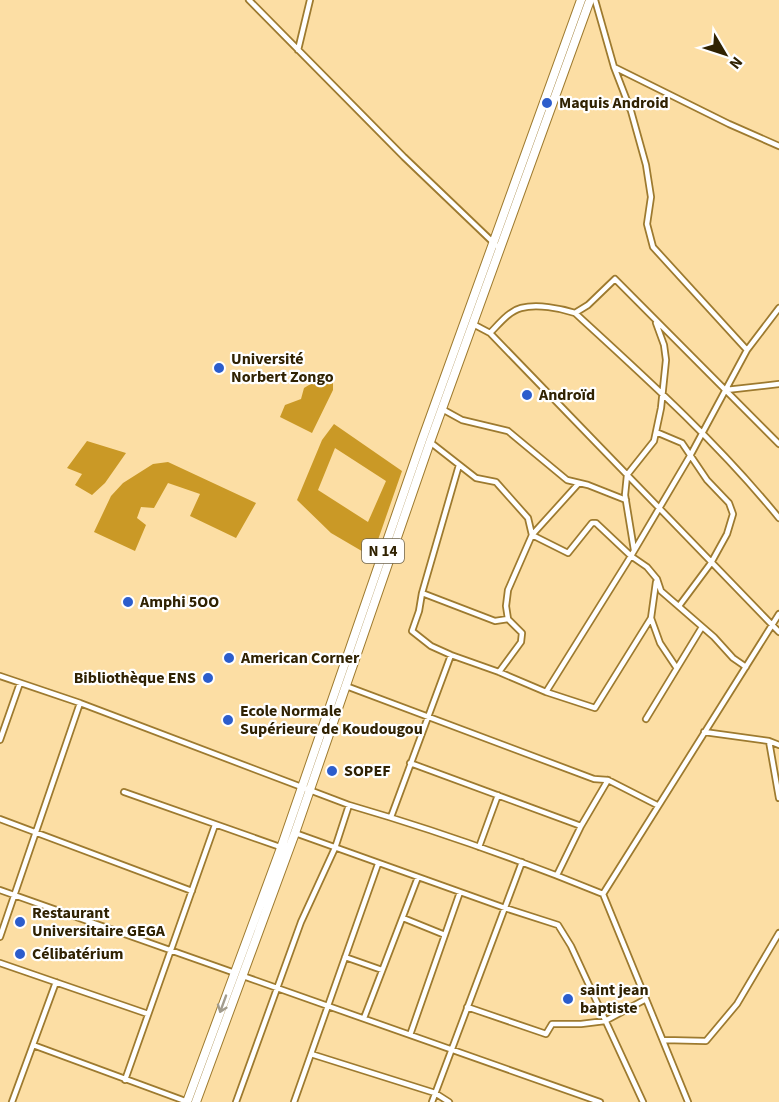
<svg xmlns="http://www.w3.org/2000/svg" width="779" height="1102" font-family="'Source Sans 3',sans-serif">
	<style>
		.forest { fill: #ca9926; fill-rule: evenodd }
		.lines { fill: none; stroke-linecap: round; stroke-linejoin: round }
		.minor-casing { stroke: #9d7a2f; stroke-width: 8 }
		.primary-casing { stroke: #9d7a2f; stroke-width: 10 }
		.minor { stroke: #fff; stroke-width: 4.5 }
		.primary { stroke: #fff; stroke-width: 8 }
		.oneway { stroke: #a29c8d }
		.poi-dot { fill: #2c5dcc; stroke: #fff; stroke-width: 2 }
		.labels { text-anchor: middle; dominant-baseline: central; stroke-width: 4.5; stroke-linejoin: round; paint-order: stroke }
		.shield { fill: #fff; stroke: #6e644e; stroke-width: 1.5 }
		.shield-label { font-size: 15px; font-weight: bold; fill: #302202 }
		.poi-label { font-size: 16px; font-weight: bold; fill: #302202; stroke: #fff; text-anchor: start }
	</style>
	<rect width="100%" height="100%" fill="#fcdea4"/>
	<path class="forest" d="M324 376 333 378V390L312 433 280 417 285 405 301 399 304 388Z
		M334 424 402 471 372 557 331 533 297 500 322 440ZM335 448 386 481 368 522 318 490Z
		M87 441 126 453 105 483 92 495 75 485 82 474 67 468Z
		M168 462 256 503 236 538 190 516 200 494 168 483 154 508 141 507 137 518 146 525 135 551 94 532 111 496 123 483 153 464Z"/>
	<g class="lines">
		<defs>
			<path id="minor" d="M249 0 404 157 499 248
				M595 0 614 67 729 124 779 146
				M298 50 310 0
				M614 67 631 111 646 165 651 197 647 224 653 247 747 350
				M575 313C646 378 718 443 779 518
				M473 324 490 333 779 632
				M490 333C499 324 509 311 521 308 537 304 560 308 575 313L588 305 615 279 779 444
				M726 390 779 384
				M442 409 462 420 508 431 567 480 588 485 626 500
				M656 432 682 443 707 480 729 503 733 514 727 534 711 563 679 606
				M430 442 476 478 496 482 528 518 532 535 568 553 592 523H596L631 556 647 567 657 579 661 591 714 637 733 658 746 667
				M459 465 422 593 495 621 508 619
				M634 550 625 495 627 475 654 441 661 408 666 360 664 345 656 323
				M656 582 651 618 660 643 676 667
				M422 593 419 611 412 631 431 646 451 655 499 672 546 692 595 708 651 618
				M499 672 521 642 522 633 508 619 506 606 508 590 532 535 579 483
				M0 676 80 703 349 805C435 830 520 860 603 894L688 1102
				M346 686 594 779 608 780 581 826 557 875
				M546 692 631 556 690 456 747 350 779 308
				M646 719 702 627
				M704 732 769 741 779 745
				M0 740 20 683
				M769 741 779 798
				M410 763 581 826
				M608 780 657 805
				M124 792 283 848
				M391 817 451 655
				M0 819 192 891
				M295 833 505 908 558 925 571 946 643 1102
				M479 847 498 795
				M0 890 235 973
				M603 894 779 614
				M403 918 445 935
				M0 937 80 703
				M345 957 382 970
				M0 963 148 1014
				M243 976 600 1102
				M467 1007 546 1034 552 1024H581L605 1021 646 999
				M364 1018 418 877
				M410 1035 460 892
				M664 1040 706 1041 737 1004 779 933
				M33 1045 188 1102
				M311 1054 435 1093 449 1102
				M125 1080 215 825
				M12 1102 56 982
				M236 1102 301 922 335 848 349 805
				M294 1102 378 864
				M432 1102 522 862"/>
			<path id="primary" d="M187 1102 281 848 422 440 581 0
				M196 1102 295 833 430 442 590 0"/>
		</defs>
		<use href="#minor" class="minor-casing"/>
		<use href="#primary" class="primary-casing"/>
		<use href="#minor" class="minor"/>
		<use href="#primary" class="primary"/>
	</g>
	<defs><path id="oneway-shaft" d="M-6 0H5M1.5-3L5.5 0L1.5 3" fill="none" stroke-width="1.6" stroke-linecap="round" stroke-linejoin="round" transform="scale(1.5)"/></defs>
	<use class="oneway" href="#oneway-shaft" transform="translate(223 1004) rotate(110)"/>
	<g class="poi-dot">
		<circle cx="547" cy="103" r="6"/>
		<circle cx="219" cy="368" r="6"/>
		<circle cx="527" cy="395" r="6"/>
		<circle cx="128" cy="602" r="6"/>
		<circle cx="229" cy="658" r="6"/>
		<circle cx="208" cy="678" r="6"/>
		<circle cx="228" cy="720" r="6"/>
		<circle cx="332" cy="771" r="6"/>
		<circle cx="20" cy="922" r="6"/>
		<circle cx="20" cy="954" r="6"/>
		<circle cx="568" cy="999" r="6"/>
	</g>
	<g class="labels">
		<rect class="shield" x="362" y="539" width="42" height="24" rx="4.5"/>
		<g class="shield-label">
			<text x="383" y="551">N 14</text>
		</g>
		<g class="poi-label">
			<text x="559" y="103">Maquis Android</text>
			<text x="231" y="359">Université<tspan x="231" dy="18">Norbert Zongo</tspan></text>
			<text x="539" y="395">Androïd</text>
			<text x="140" y="602">Amphi 5OO</text>
			<text x="241" y="658">American Corner</text>
			<text x="196" y="678" text-anchor="end">Bibliothèque ENS</text>
			<text x="240" y="711">Ecole Normale<tspan x="240" dy="18">Supérieure de Koudougou</tspan></text>
			<text x="344" y="771">SOPEF</text>
			<text x="32" y="913">Restaurant<tspan x="32" dy="18">Universitaire GEGA</tspan></text>
			<text x="32" y="954">Célibatérium</text>
			<text x="580" y="990">saint jean<tspan x="580" dy="18">baptiste</tspan></text>
		</g>
	</g>
	<g transform="translate(725 54) rotate(129)" stroke="#ffffff" stroke-width="4.5" paint-order="stroke">
	<path d="M0-4.5L10 22L0 15L-10 22Z" fill="#302202"/>
	<text y="-9" font-size="16" font-weight="bold" text-anchor="middle" fill="#302202">N</text>
	</g>
</svg>
